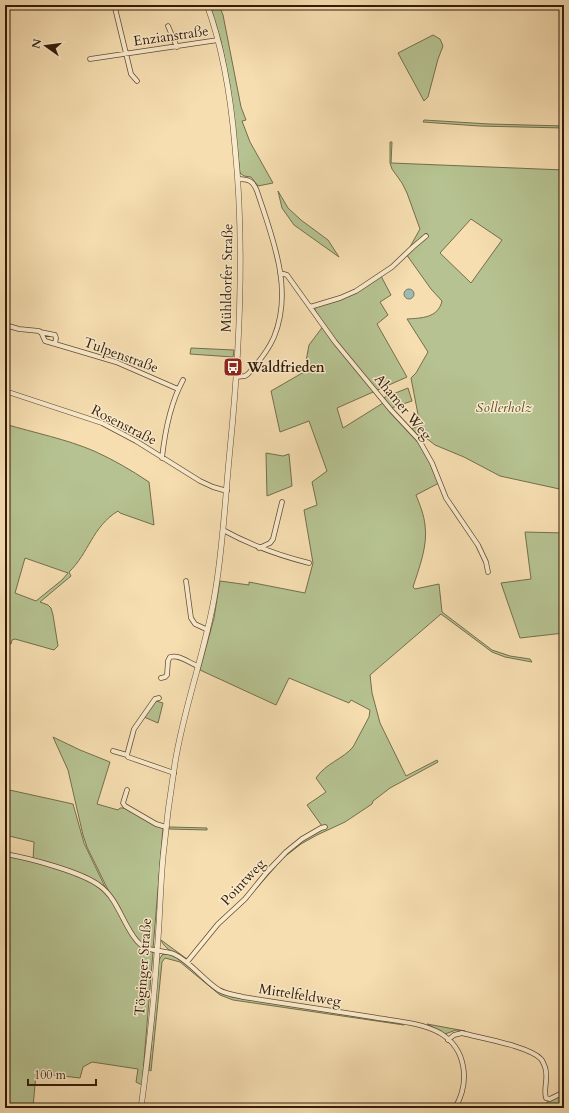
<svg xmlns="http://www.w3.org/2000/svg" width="569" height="1113" font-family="Cardo,serif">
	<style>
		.green { fill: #b6c291; stroke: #746e4c; fill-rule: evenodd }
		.water { fill: #9ebbb3; stroke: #737b6e }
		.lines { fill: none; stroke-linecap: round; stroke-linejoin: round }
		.minor-casing { stroke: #644c32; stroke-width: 5.5 }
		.tertiary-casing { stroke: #644c32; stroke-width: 6 }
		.minor { stroke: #f9eacc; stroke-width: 4 }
		.tertiary { stroke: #f9eacc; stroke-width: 5 }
		.labels { text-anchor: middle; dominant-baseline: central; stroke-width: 3; stroke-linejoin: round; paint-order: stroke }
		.street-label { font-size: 14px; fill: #331b07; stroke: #f9eacc }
		.poi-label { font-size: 14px; font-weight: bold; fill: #331b07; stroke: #f9eacc; text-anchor: start }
		.park-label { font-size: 14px; font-style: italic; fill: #5a4d30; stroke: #f9eacc }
	</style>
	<rect width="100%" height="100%" fill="#f6deb1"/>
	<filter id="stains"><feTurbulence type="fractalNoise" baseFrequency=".005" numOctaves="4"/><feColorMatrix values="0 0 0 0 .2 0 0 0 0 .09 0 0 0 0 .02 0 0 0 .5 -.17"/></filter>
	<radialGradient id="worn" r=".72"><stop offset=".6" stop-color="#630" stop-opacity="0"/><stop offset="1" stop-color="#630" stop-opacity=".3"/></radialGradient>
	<path class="green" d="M210 5H219L223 15 241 107 246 120 242 121 250 142 273 183 258 186 251 177 244 176 240 173 230 86 221 41Z
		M433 35 440 39 443 46 438 59 428 97 424 101 398 53Z
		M424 120 489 124 564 126V128L479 126 423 122Z
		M390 142H392L391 163 564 170V490L500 476 464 457 435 445 426 438 422 439 411 429 420 425 411 378 416 373 428 352 407 319C422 318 438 318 442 301L431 289 406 254 420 229 407 193 402 183 392 169 390 163ZM471 219 502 240 471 283 440 253Z
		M278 191 288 208 301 220 328 240 339 257 294 225 282 208Z
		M381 276 391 295 380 302 388 315 377 324 407 377 337 408 343 428 383 403 416 437 427 455 439 483 416 495C420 505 424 515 425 525 428 546 419 568 413 587L415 589 439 584 442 612 492 650 510 656 530 659 532 662 505 657 492 652 441 614 370 675 372 693 380 723 406 776 437 760 438 762 390 788 373 801 372 804 345 822 317 835 301 844 283 858 248 898 272 867 288 852 322 826 307 805 326 792 316 778C326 763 343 759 353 747L369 717 370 710 351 700 349 703 289 678 276 705 200 670 214 618 220 581 249 585V582L305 593 313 563 304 510 317 505 312 482 327 471 309 421 280 432 271 391 304 372 309 345 324 325 315 310V306L338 299Z
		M191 348 234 350 233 357 190 354Z
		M408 388 412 401 391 408 383 398Z
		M5 424C35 433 66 439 94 451 114 460 131 470 149 482L154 525 120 513 118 511C92 527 89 553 69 572L71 576 40 602 48 605 51 608 53 615 58 646 54 650 15 639 12 640 11 644 5 641ZM25 558 68 573 62 580 36 601 15 593Z
		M266 453 283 456 289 454 292 486 267 496Z
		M525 532 564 533V633L520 638 501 583 531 579Z
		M156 701 163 703 158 723 144 717Z
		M53 737 80 750 110 762 97 804 118 810 120 808H125L163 828 153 949 137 941 112 898 87 847 83 835 68 770Z
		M5 789 73 804 84 843 106 889 96 882 33 860 34 842 5 835Z
		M169 827H171L207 828V830L169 829Z
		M5 855C35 863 81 871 104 892 119 905 123 930 137 943 141 948 147 949 153 952L142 1085 136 1082 138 1069 92 1062 83 1067 80 1078 36 1073 33 1108H5Z
		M161 940 187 959C178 956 164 949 161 940Z
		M165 954C180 954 199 978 212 987 218 991 225 994 232 997L404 1024V1025L233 1000 220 995 180 962 165 958 162 962 151 1071 149 1070 159 960 162 955Z
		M427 1024 465 1031 456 1030 445 1034Z
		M564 1094V1106L562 1108H542L548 1101Z"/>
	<path class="water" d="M404 294a5 5 0 1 1 10 0a5 5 0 1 1-10 0Z"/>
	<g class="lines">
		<defs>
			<path id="minor" d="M115 8 131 74 137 81
				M168 26 177 47
				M90 59 218 40
				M280 273 287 275 335 342 391 410 419 440 432 463 446 498 478 545 486 562 488 572
				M310 307 340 298 356 291 392 267 413 247 426 236
				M5 325 19 329 39 331 41 332 45 341 116 362 178 389
				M40 332 55 335 56 338 55 344
				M236 377 245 376 248 374C258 363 268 351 274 337 294 289 272 237 257 191 253 181 249 179 238 179
				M5 391 102 423 136 441 200 481 213 487 227 491
				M162 458C165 430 170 404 183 380
				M223 530C252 546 277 555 309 563
				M259 548 270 543 273 539 282 502
				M186 581 191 618 195 624 208 630
				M161 678 165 677 167 675 168 661 170 657C179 654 189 663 198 666
				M113 751 127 755 128 757 174 773
				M127 755 134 729 155 699 159 698
				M127 790 123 803 125 806 156 824 166 827
				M5 854C29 858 82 872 100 886 118 899 123 925 137 941 147 953 161 949 174 954 191 962 203 980 219 990 226 994 235 995 243 997 286 1004 329 1010 372 1017 394 1021 420 1022 440 1033 467 1049 470 1083 455 1108
				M187 962 218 924 245 899 267 872 286 852 302 839 321 828 325 827
				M448 1040 454 1035 462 1033C480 1038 529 1046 541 1059 543 1061 544 1065 545 1067 549 1078 543 1088 546 1098L550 1099 564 1092"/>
			<path id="tertiary" d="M141 1108C148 1056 154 1004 157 952 160 920 160 889 163 857 166 825 170 794 175 763 184 707 204 655 214 599 223 550 225 499 230 449 240 349 245 247 235 147 231 99 224 51 207 5"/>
		</defs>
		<use href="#minor" class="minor-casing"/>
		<use href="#tertiary" class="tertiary-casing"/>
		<use href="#minor" class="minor"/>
		<use href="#tertiary" class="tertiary"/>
	</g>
	<defs>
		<symbol id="bus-square" viewBox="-11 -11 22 22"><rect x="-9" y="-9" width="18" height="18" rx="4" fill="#8f2418" stroke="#f9eacc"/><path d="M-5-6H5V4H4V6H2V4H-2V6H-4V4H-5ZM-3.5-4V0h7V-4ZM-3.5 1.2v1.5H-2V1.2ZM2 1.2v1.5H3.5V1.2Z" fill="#fff"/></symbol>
	</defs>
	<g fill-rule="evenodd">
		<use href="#bus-square" x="222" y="356" width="22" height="22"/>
	</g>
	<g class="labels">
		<g class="street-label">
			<text transform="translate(171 36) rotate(-8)">Enzianstraße</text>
			<text transform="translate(227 278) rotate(-89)">Mühldorfer Straße</text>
			<text transform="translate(121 355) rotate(20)">Tulpenstraße</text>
			<text transform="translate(403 407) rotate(50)">Ahamer Weg</text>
			<text transform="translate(124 425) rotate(27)">Rosenstraße</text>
			<text transform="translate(243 882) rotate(-47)">Pointweg</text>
			<text transform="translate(143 967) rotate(-86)">Töginger Straße</text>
			<text transform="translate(300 995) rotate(9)">Mittelfeldweg</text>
		</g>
		<g class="poi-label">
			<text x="247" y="367">Waldfrieden</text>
		</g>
		<g class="park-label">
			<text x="504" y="407">Sollerholz</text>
		</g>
	</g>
	<rect width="569" height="1113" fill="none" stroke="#f6deb1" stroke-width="20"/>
	<rect x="6" y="6" width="557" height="1101" fill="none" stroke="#331b07" stroke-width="2"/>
	<rect x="10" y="10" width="549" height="1093" fill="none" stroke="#331b07"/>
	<g transform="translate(46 46) rotate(284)" stroke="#f9eacc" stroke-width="3" paint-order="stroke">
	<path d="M0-3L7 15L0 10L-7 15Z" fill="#331b07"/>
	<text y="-6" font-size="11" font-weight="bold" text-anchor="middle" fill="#331b07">N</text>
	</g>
	<path d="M28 1079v6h68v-6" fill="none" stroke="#331b07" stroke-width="2"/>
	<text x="34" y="1079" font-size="12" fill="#331b07" stroke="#f9eacc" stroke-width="3" paint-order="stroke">100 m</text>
	<rect width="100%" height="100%" filter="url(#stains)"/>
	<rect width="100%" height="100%" fill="url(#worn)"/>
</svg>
